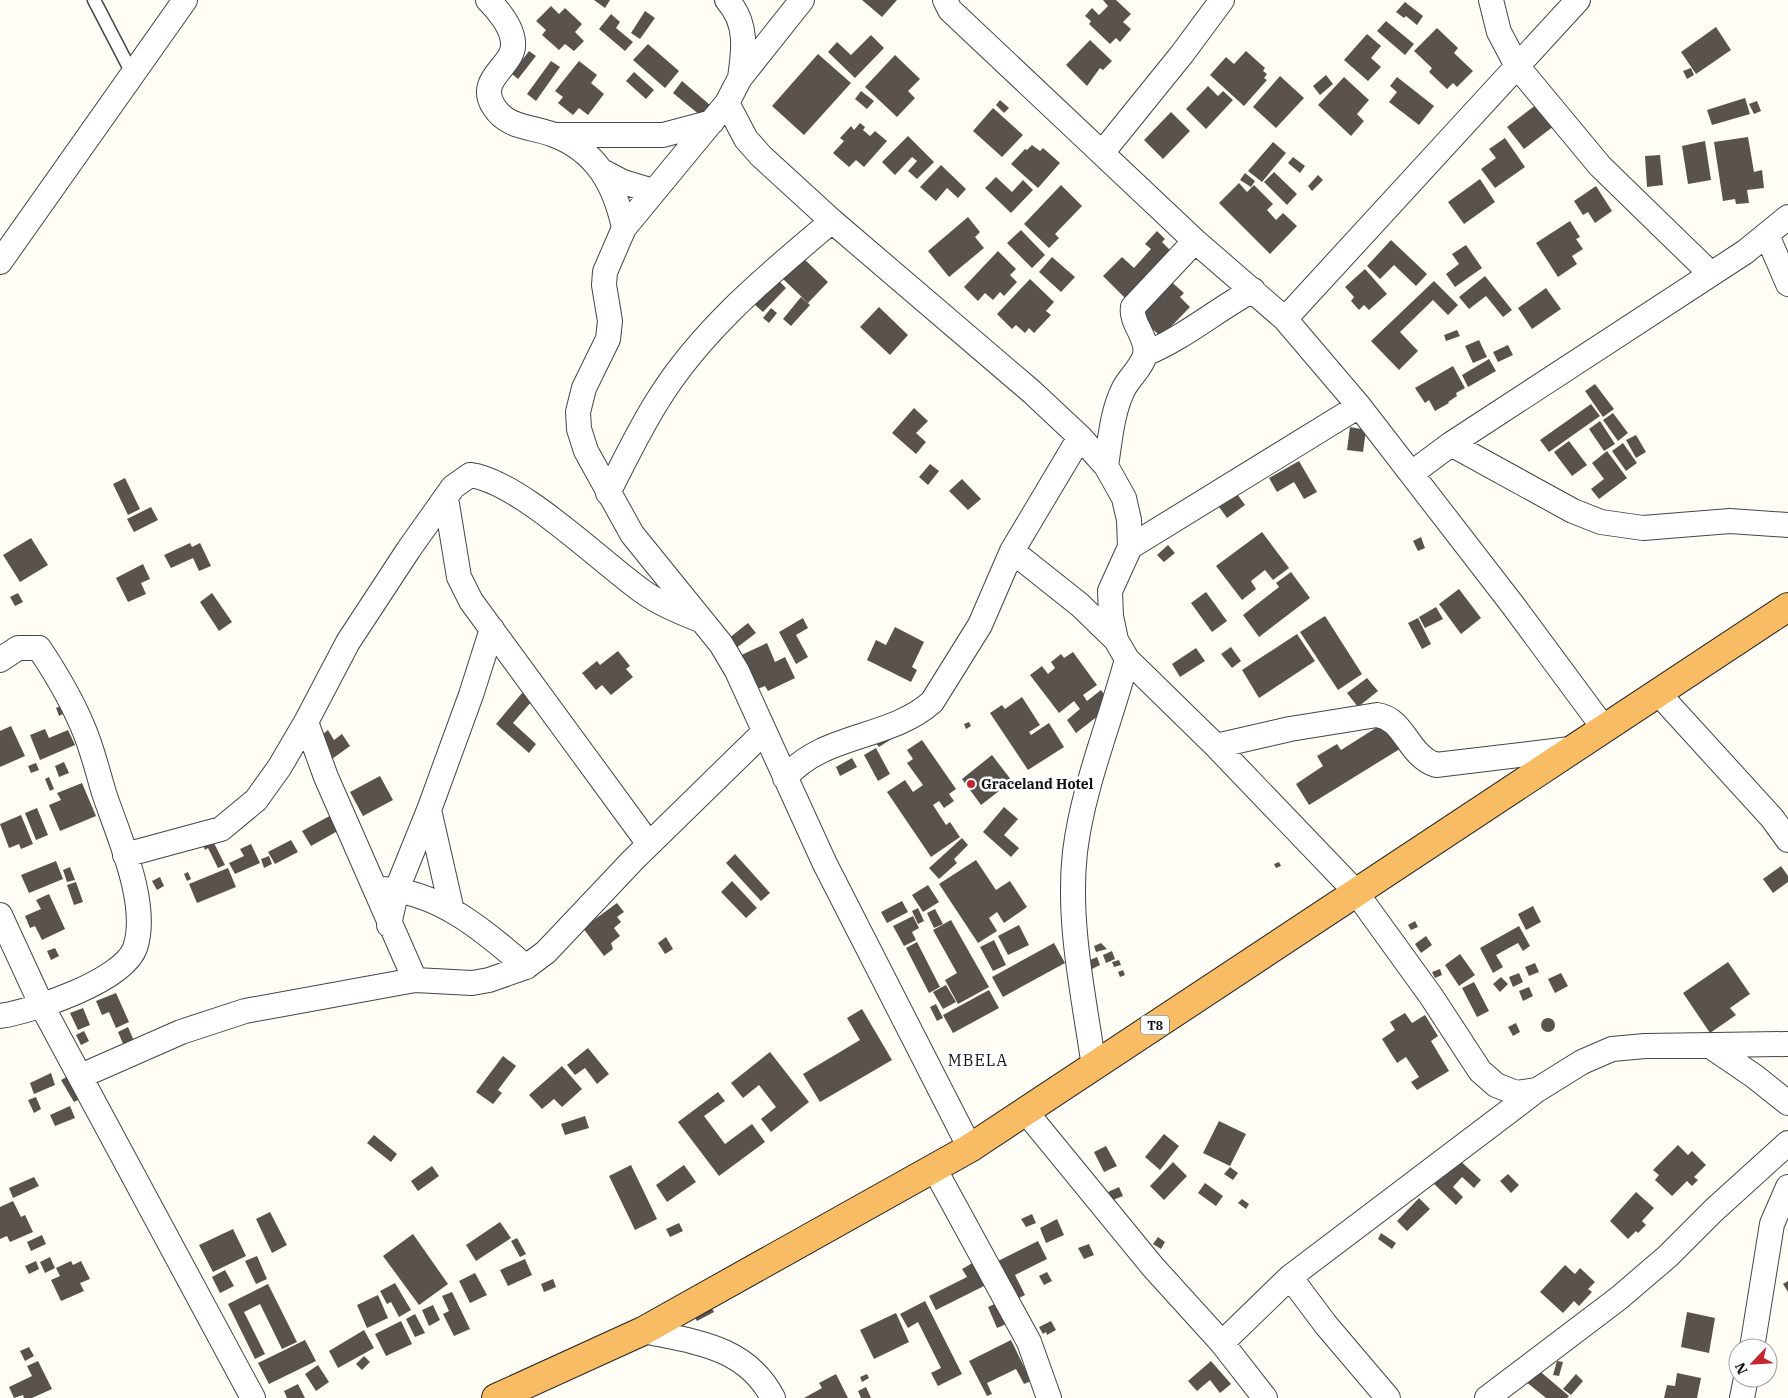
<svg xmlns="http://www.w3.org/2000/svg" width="1788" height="1398" font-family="'IBM Plex Serif',serif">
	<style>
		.building { fill: #5a524d }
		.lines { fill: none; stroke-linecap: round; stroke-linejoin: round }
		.service-casing { stroke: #444; stroke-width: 15 }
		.minor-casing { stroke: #444; stroke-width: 26 }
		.trunk-casing { stroke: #222; stroke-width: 30 }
		.service { stroke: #fff; stroke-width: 12 }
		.minor { stroke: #fff; stroke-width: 24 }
		.trunk { stroke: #f7bc64; stroke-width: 28 }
		.poi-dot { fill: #c4262e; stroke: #fff; stroke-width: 2 }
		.labels { text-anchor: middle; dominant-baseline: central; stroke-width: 5; stroke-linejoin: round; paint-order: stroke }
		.shield { fill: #fff; stroke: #585858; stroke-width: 1 }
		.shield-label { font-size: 12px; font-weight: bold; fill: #111 }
		.poi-label { font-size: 14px; font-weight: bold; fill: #111; stroke: #fff; text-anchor: start }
		.quarter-label { font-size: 16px; letter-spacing: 1px; fill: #111; stroke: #fff }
	</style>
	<rect width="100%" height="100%" fill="#fffdf5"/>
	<path class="building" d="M594 0H610L605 8Z
		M862 0H897L882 17Z
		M1103 0H1116L1131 14 1123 22 1131 29 1120 42 1116 38 1110 44 1089 24 1091 21 1085 16 1092 8 1099 15 1108 6Z
		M1405 2 1423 16 1417 25 1406 16 1404 18 1396 12Z
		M551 6 559 14 565 8 582 24 575 32 584 41 574 51 565 44 559 50 542 35 546 30 536 21Z
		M645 11 655 18 640 39 631 33Z
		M611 14 620 22 616 28 633 42 625 51 599 29Z
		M1386 21 1414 44 1405 55 1377 31Z
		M1716 27 1731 50 1696 74 1681 52Z
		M1437 28 1458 48 1454 53 1473 71 1457 87 1453 83 1447 89 1429 72 1432 68 1414 51Z
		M1367 34 1381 46 1371 58 1381 67 1368 81 1344 60Z
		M871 35 884 48 855 78 828 52 837 42 851 55Z
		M1090 40 1112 61 1103 70 1100 68 1087 86 1066 65Z
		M648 44 679 71 665 88 633 60Z
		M529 51 536 56 518 79 512 74Z
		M1246 51 1265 68 1263 71 1267 74 1264 78 1267 80 1244 106 1210 75 1226 57 1234 64Z
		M818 54 851 83 804 135 772 106Z
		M895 55 920 79 908 91 915 98 897 117 865 87Z
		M551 61 560 67 536 101 527 94Z
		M579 61 597 75 591 83 604 94 588 115 579 108 573 115 558 103 563 97 555 91Z
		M1691 68 1694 75 1687 79 1683 71Z
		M634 72 654 90 646 99 626 81Z
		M1326 75 1333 84 1320 95 1313 86Z
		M1280 76 1304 98 1276 128 1253 107Z
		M1344 77 1369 100 1357 114 1364 121 1351 136 1318 105Z
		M1397 77 1434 106 1419 125 1389 102 1397 92 1390 86Z
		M682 81 710 105 701 116 673 93Z
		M1208 86 1218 96 1223 91 1233 100 1206 129 1186 109Z
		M861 91 874 101 867 109 855 99Z
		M1745 98 1750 114 1712 125 1707 110Z
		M1000 100 1009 108 1004 113 996 105Z
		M1757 101 1761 111 1754 114 1749 104Z
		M1537 104 1554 126 1524 149 1507 127Z
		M993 108 1023 135 1002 157 973 131Z
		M1171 112 1190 131 1163 159 1144 140Z
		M860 123 865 127 863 130 870 136 875 131 887 141 864 167 856 160 849 167 833 153 844 141 840 138 851 126 854 130Z
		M908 136 934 162 917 179 908 171 917 161 912 157 895 175 882 162Z
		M1748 137 1754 172 1762 170 1764 188 1747 190 1749 203 1736 204 1735 199 1723 201 1714 142Z
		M1505 138 1525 167 1495 188 1481 169 1496 158 1489 149Z
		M1705 141 1711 180 1688 184 1682 146Z
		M1273 142 1286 153 1262 182 1248 171Z
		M1032 145 1040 151 1043 148 1060 163 1038 188 1011 164 1025 149 1027 150Z
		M1660 155 1663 185 1647 187 1645 156Z
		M1293 157 1305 166 1300 173 1288 163Z
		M941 165 966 189 958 198 947 188 936 201 920 187Z
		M1274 172 1297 194 1287 205 1264 182Z
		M1245 173 1255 181 1251 187 1240 180Z
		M1318 175 1323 180 1312 191 1308 186Z
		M996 177 1012 192 1023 180 1033 190 1011 213 985 188Z
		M1480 179 1495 202 1464 224 1448 202Z
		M1239 183 1247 192 1254 185 1273 204 1267 210 1276 220 1283 213 1297 226 1270 254 1219 203Z
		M1061 185 1082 206 1055 234 1059 238 1049 248 1024 224Z
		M1596 186 1612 211 1595 223 1588 212 1583 215 1574 201Z
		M968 217 980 232 975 237 984 248 949 277 928 251Z
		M1570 221 1580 237 1576 239 1583 249 1572 256 1577 264 1558 277 1536 243Z
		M1021 230 1045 255 1032 268 1007 243Z
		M1157 231 1165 239 1162 242 1173 253 1127 300 1103 276 1122 257 1134 268 1151 249 1145 244Z
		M1391 240 1427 274 1416 286 1394 265 1380 279 1367 266Z
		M1466 245 1482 268 1455 287 1446 274 1459 264 1452 254Z
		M998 251 1016 269 1010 275 1017 282 1004 296 1000 292 993 300 985 293 978 301 964 287Z
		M800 255 828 282 808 303 780 276Z
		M1052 257 1075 277 1061 292 1039 272Z
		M1365 269 1387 294 1369 310 1364 305 1359 310 1351 301 1354 297 1345 287Z
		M1485 276 1512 310 1503 317 1486 296 1469 309 1459 297Z
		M1167 278 1184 293 1180 297 1190 307 1161 337 1138 315Z
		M777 279 786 288 763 312 754 304Z
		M1030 279 1054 302 1046 311 1051 315 1034 333 1029 328 1025 333 1016 325 1012 329 997 314Z
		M1434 281 1458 305 1448 315 1433 300 1400 332 1418 351 1399 370 1371 341Z
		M1546 288 1561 309 1532 329 1518 308Z
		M801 297 810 305 791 326 783 319Z
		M879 307 908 335 890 355 860 327Z
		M771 308 777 313 769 323 763 318Z
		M1457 330 1460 336 1446 341 1444 335Z
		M1479 340 1487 357 1473 363 1465 346Z
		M1508 345 1513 355 1498 362 1493 352Z
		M1489 359 1496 371 1468 387 1462 375Z
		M1453 366 1465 388 1456 393 1457 396 1448 402 1449 403 1435 411 1429 400 1425 403 1415 388Z
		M1595 384 1614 409 1603 417 1585 391Z
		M1591 404 1600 416 1549 452 1540 440Z
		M914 408 928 421 916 433 926 442 916 454 892 433Z
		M1613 413 1628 433 1618 441 1603 420Z
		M1600 421 1615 444 1604 451 1589 429Z
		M1350 427 1366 430 1363 452 1347 450Z
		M1636 435 1646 452 1636 458 1626 440Z
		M1569 441 1587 465 1572 476 1554 452Z
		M1623 443 1637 463 1626 471 1612 451Z
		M1607 451 1627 478 1599 499 1591 489 1604 479 1592 463Z
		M1299 461 1317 492 1304 499 1294 482 1277 492 1269 478Z
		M930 464 939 471 928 485 919 477Z
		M125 478 140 509 128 515 113 484Z
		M962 479 981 499 968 510 949 491Z
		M1235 491 1245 505 1227 518 1217 504Z
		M151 507 158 520 134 532 127 519Z
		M1262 532 1289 568 1273 580 1265 570 1251 581 1256 589 1242 600 1216 566Z
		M1421 537 1425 548 1418 551 1413 541Z
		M31 538 48 565 20 582 3 555Z
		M190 543 192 547 200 543 211 566 199 571 193 558 171 568 164 555Z
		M1168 545 1175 553 1164 562 1157 555Z
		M143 564 150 579 141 583 146 594 128 602 116 578Z
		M1291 572 1310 598 1259 637 1243 615 1279 587 1276 583Z
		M1459 589 1481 618 1461 634 1439 604Z
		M1206 592 1227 621 1212 632 1191 603Z
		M18 593 23 602 15 606 10 597Z
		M212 593 232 622 219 631 200 602Z
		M1436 607 1443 619 1425 628 1419 617Z
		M1325 616 1362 674 1338 690 1300 632Z
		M803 618 808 628 796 635 808 657 796 664 779 632Z
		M1418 618 1431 644 1422 649 1408 623Z
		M748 623 756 633 735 649 728 639Z
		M895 627 924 642 912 667 917 670 911 682 867 660 876 640 886 645Z
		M1297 634 1315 661 1259 698 1242 670Z
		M767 643 775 662 785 657 795 678 768 691 765 686 757 689 737 657Z
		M1231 647 1241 661 1232 668 1221 654Z
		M1196 648 1205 661 1180 677 1172 664Z
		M618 651 630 666 626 669 633 677 611 695 602 685 596 690 582 673 597 661 600 665Z
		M1073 652 1097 685 1083 695 1087 701 1101 690 1112 705 1076 733 1067 720 1080 709 1074 701 1059 713 1030 675 1042 666 1048 674 1055 668 1051 662 1061 654 1064 658Z
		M1367 678 1378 691 1358 707 1347 693Z
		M522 693 532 701 513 723 536 744 529 753 496 724Z
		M1022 697 1040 725 1029 732 1031 735 1049 723 1064 747 1028 770 990 713 1002 705 1005 709Z
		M60 706 63 714 59 716 56 708Z
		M1387 721 1403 747 1309 805 1296 784 1323 766 1317 756 1337 744 1341 750Z
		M969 722 971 726 966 729 964 724Z
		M11 726 25 756 0 767V731Z
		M45 729 49 738 68 730 75 745 40 760 30 735Z
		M328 730 334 740 342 734 350 746 332 759 317 739Z
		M889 733 893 738 879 747 875 742Z
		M922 740 956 789 949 794 954 801 944 808 939 801 933 805 946 825 950 822 960 837 931 857 887 792 905 780 913 792 923 785 907 763 913 759 907 750Z
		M876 748 890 774 878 781 864 755Z
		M992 755 1012 781 981 805 962 779Z
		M852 758 857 767 840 776 836 767Z
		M64 762 69 773 59 777 55 766Z
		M36 763 39 770 31 773 28 766Z
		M380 776 393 800 363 816 350 792Z
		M49 777 54 789 50 791 45 779Z
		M82 783 96 816 60 831 49 805 61 800 57 793Z
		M1004 807 1018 819 1004 835 1019 848 1011 857 983 832Z
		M37 808 48 835 36 840 25 813Z
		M335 813 343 828 311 846 302 831Z
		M21 815 33 844 21 849 19 844 9 848 0 824Z
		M962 838 968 845 954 859 957 863 939 879 929 868Z
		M212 839 225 865 218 868 208 848 205 850 201 840Z
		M291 840 298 852 275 864 268 852Z
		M251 844 260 863 235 874 229 863 244 856 240 849Z
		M735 854 770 893 761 901 726 863Z
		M269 856 272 864 264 868 261 859Z
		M976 860 996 890 1010 881 1027 907 1004 923 997 912 989 918 997 931 978 943 939 884Z
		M56 861 63 879 29 893 21 875Z
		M1279 862 1281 866 1276 868 1274 864Z
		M1781 866 1788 876V882L1773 893 1763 879Z
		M70 867 75 880 67 882 63 870Z
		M228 868 236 887 197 903 189 884Z
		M188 872 191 879 187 881 184 874Z
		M160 877 164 886 157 890 152 881Z
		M732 881 757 908 746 918 721 892Z
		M76 882 83 902 74 905 67 885Z
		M928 885 939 902 923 912 912 895Z
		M49 894 65 929 42 940 35 926 30 928 25 916 41 909 36 900Z
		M902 901 908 912 887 923 881 912Z
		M617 903 624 912 617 917 621 922 614 928 620 936 611 943 613 949 604 956 583 928Z
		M1533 906 1541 922 1526 930 1518 914Z
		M918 908 924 921 918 924 912 911Z
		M935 909 943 924 934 928 927 913Z
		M913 916 919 928 912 932 916 940 904 946 893 926Z
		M951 920 989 987 958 1004 945 980 957 973 933 930Z
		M1415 921 1418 927 1411 930 1408 925Z
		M1019 925 1029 945 1008 955 998 936Z
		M1519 926 1530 946 1523 951 1518 943 1496 955 1503 967 1493 973 1480 948Z
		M1426 936 1432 945 1421 953 1415 944Z
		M666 937 673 949 665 954 658 943Z
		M994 940 1006 965 993 971 980 947Z
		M917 942 940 987 929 993 906 948Z
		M1054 943 1065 963 1003 997 992 977Z
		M1101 943 1107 949 1096 952 1094 946Z
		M55 948 59 956 51 960 47 951Z
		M1112 951 1115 959 1106 963 1103 955Z
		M1460 954 1475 975 1459 986 1445 965Z
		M1097 957 1100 965 1092 969 1088 961Z
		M1119 960 1121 965 1114 967 1112 962Z
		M1728 962 1750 994 1730 1008 1736 1015 1710 1033 1683 993Z
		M1535 963 1539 972 1529 976 1525 967Z
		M1440 969 1442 975 1435 978 1432 972Z
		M1123 970 1125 975 1120 977 1118 972Z
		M1519 973 1523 982 1513 987 1509 977Z
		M1561 973 1568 986 1555 993 1548 979Z
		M1501 977 1508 984 1500 992 1493 984Z
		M1474 982 1489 1011 1477 1017 1462 988Z
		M946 985 956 1002 943 1009 933 992Z
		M1529 987 1533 996 1523 1001 1519 991Z
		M989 990 999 1008 953 1033 943 1015Z
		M116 993 129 1022 116 1028 109 1012 102 1015 96 1001Z
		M936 1004 943 1018 937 1021 930 1007Z
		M83 1008 90 1025 78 1030 70 1013Z
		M862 1009 892 1060 820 1102 803 1074 860 1040 847 1018Z
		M1405 1013 1412 1023 1425 1015 1438 1036 1431 1041 1449 1071 1417 1090 1411 1082 1419 1077 1406 1057 1397 1063 1382 1039 1395 1030 1390 1022Z
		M1541 1025a7 7 0 1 1 14 0a7 7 0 1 1-14 0Z
		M1516 1023 1520 1032 1513 1036 1508 1027Z
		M128 1027 134 1041 124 1046 118 1032Z
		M84 1031 89 1041 81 1045 76 1035Z
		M588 1048 609 1074 597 1084 585 1068 575 1075 567 1065Z
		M770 1052 809 1102 771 1132 761 1119 776 1107 759 1085 743 1098 731 1083Z
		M503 1056 516 1066 498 1090 502 1093 493 1104 476 1092Z
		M562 1066 582 1089 562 1107 554 1099 542 1109 529 1095Z
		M51 1073 55 1085 34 1094 30 1083Z
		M72 1074 84 1097 74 1102 61 1080Z
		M718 1092 725 1101 704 1116 725 1144 752 1124 765 1142 719 1176 678 1122Z
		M36 1097 41 1109 34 1113 28 1100Z
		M70 1106 75 1118 55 1126 50 1115Z
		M585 1116 589 1128 565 1135 561 1124Z
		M1219 1121 1246 1134 1230 1166 1203 1153Z
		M1164 1134 1179 1146 1160 1170 1145 1157Z
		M374 1135 397 1154 391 1162 367 1143Z
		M1678 1145 1688 1155 1692 1151 1706 1165 1694 1177 1698 1180 1692 1186 1687 1181 1672 1196 1655 1180 1659 1175 1653 1170Z
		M1106 1146 1117 1166 1104 1172 1094 1152Z
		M1455 1156 1481 1180 1474 1188 1462 1177 1453 1187 1463 1197 1456 1205 1431 1181Z
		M1173 1162 1187 1176 1164 1200 1150 1186Z
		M631 1165 657 1219 635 1230 609 1176Z
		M684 1165 696 1182 667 1202 656 1185Z
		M432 1166 439 1176 418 1191 411 1181Z
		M1230 1167 1238 1173 1233 1180 1224 1174Z
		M1508 1174 1519 1185 1511 1193 1500 1181Z
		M34 1177 39 1186 13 1198 9 1188Z
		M1205 1183 1223 1196 1216 1206 1198 1193Z
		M1119 1187 1123 1196 1113 1200 1108 1192Z
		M1636 1192 1654 1208 1642 1221 1646 1225 1638 1233 1636 1231 1628 1239 1610 1221Z
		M1419 1198 1430 1209 1407 1231 1397 1221Z
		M1242 1199 1249 1204 1246 1209 1238 1203Z
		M13 1201 21 1217 25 1215 33 1232 10 1242 7 1236 0 1239V1207Z
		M270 1212 287 1245 272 1253 256 1219Z
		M1032 1214 1036 1223 1026 1227 1021 1219Z
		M1057 1219 1064 1235 1046 1243 1040 1228Z
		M500 1222 511 1238 476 1261 466 1245Z
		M679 1223 683 1231 670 1237 666 1229Z
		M233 1229 246 1256 213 1272 199 1245Z
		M1381 1233 1396 1243 1392 1249 1378 1239Z
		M413 1234 448 1284 419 1305 383 1256Z
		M42 1235 46 1244 31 1251 27 1242Z
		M1158 1237 1165 1242 1161 1249 1153 1244Z
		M517 1238 526 1254 520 1257 511 1241Z
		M1038 1241 1047 1259 1015 1275 1025 1295 1015 1300 992 1264Z
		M1089 1244 1094 1255 1084 1259 1078 1248Z
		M257 1256 267 1279 256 1284 245 1261Z
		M50 1257 55 1268 45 1273 40 1262Z
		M525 1259 532 1275 508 1286 500 1270Z
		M36 1261 39 1269 29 1274 25 1266Z
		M71 1261 73 1265 81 1261 90 1279 80 1283 84 1291 61 1301 51 1280 60 1276 56 1268Z
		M976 1261 988 1284 936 1310 929 1296 967 1277 962 1269Z
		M1565 1265 1575 1274 1580 1268 1595 1282 1588 1289 1592 1292 1579 1306 1574 1301 1563 1313 1540 1292Z
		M225 1270 234 1286 220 1293 212 1277Z
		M1047 1272 1052 1281 1044 1285 1039 1276Z
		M475 1273 487 1295 470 1303 459 1281Z
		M553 1279 556 1287 544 1292 541 1284Z
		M1788 1281V1292L1783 1284Z
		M395 1283 411 1310 399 1317 391 1302 387 1304 380 1291Z
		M268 1284 297 1342 282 1349 260 1304 244 1312 265 1354 255 1359 228 1304Z
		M452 1292 470 1329 454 1336 443 1314 449 1311 442 1296Z
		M378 1295 388 1318 367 1328 357 1305Z
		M925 1301 962 1374 938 1386 931 1373 941 1368 918 1322 908 1328 900 1314Z
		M1001 1301 1011 1322 997 1328 988 1307Z
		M709 1303 714 1312 697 1321 692 1312Z
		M433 1305 440 1320 429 1326 422 1310Z
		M1687 1312 1715 1318 1709 1353 1681 1347Z
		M896 1313 909 1342 874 1359 860 1330Z
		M415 1314 425 1333 415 1337 406 1319Z
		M401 1321 412 1344 386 1356 375 1334Z
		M1051 1321 1056 1330 1047 1335 1046 1332 1043 1334 1039 1327Z
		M364 1330 374 1348 338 1368 329 1351Z
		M305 1340 316 1361 269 1384 258 1363Z
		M1011 1340 1031 1381 1024 1384 1016 1369 987 1383 992 1394 987 1396 969 1361Z
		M29 1347 34 1356 25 1361 20 1351Z
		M364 1356 370 1362 362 1370 356 1364Z
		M38 1361 52 1389 32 1398H24L23 1395 14 1398 9 1387 32 1376 27 1366Z
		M1211 1361 1231 1384 1220 1393 1210 1380 1197 1391 1188 1381Z
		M1557 1361 1563 1362 1559 1376 1553 1375Z
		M318 1365 329 1382 316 1391 305 1374Z
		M1536 1368 1569 1396 1567 1398H1546L1525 1381Z
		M1677 1373 1701 1378 1697 1398H1664L1667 1385 1675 1386Z
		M836 1374 848 1398H804L822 1388 819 1383Z
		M867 1374 869 1378 862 1382 860 1377Z
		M1576 1374 1583 1381 1571 1395 1563 1389Z
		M298 1384 305 1398H287L284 1391Z
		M866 1387 871 1398H861L858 1391Z"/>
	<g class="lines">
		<defs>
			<path id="service" d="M94 0 133 75"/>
			<path id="minor" d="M488 0C498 10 512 27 513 42 516 66 475 78 494 107 508 129 532 126 554 135 597 151 615 186 624 228
				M727 0C748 23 744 50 740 78
				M802 0 740 78 727 103 624 228 605 272 604 285 610 321 608 339 584 388 578 412 579 429 586 451 632 534 721 644 737 671 825 864 970 1148
				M945 0 950 10 1195 241 1285 319 1359 406 1512 604 1603 727
				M1491 0 1499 32 1517 66 1600 166 1710 273
				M727 103 746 139 761 156 832 221 1032 392 1080 437 1106 466 1124 498 1129 520 1130 547 1110 591 1111 616 1116 640 1127 659 1216 746 1355 891 1431 996 1480 1071 1496 1085 1516 1093 1537 1090 1582 1062 1612 1049 1645 1046 1788 1044
				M554 135H663L712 122
				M1102 153 1182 54 1222 0
				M604 172 623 182 653 191
				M1767 235 1788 284
				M0 262 185 0
				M1285 319 1578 0
				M1145 354C1184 338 1216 310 1253 290
				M1451 444 1573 511 1601 522 1643 528 1730 521 1788 525
				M1106 466C1110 441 1112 411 1124 388 1130 377 1142 367 1145 355 1149 338 1130 323 1133 307L1195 241
				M1412 473 1451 444 1745 252 1788 217
				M608 493C624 462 639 430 658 400 702 329 769 274 832 221
				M446 498 459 577 471 601 649 844
				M1130 547 1359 406
				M1012 551 1080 605 1116 640
				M0 660 18 648H39C55 672 71 699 82 725 92 747 97 770 104 793 118 835 150 904 135 948 123 981 33 1011 0 1016
				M1658 693 1772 818 1788 840
				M306 722 326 777 415 980
				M1216 746 1290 729 1377 715C1405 719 1407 755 1436 765L1570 749
				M785 778C823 733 889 740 932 702L980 625 1012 551 1080 437
				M429 810 452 911
				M125 855 221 829 256 800 279 768 306 722 348 642 409 549 453 487 470 475C519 481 600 561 642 591 660 604 680 612 700 620
				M381 889C437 890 486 932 526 967
				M0 915 42 1006 253 1398
				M389 925 397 889 429 810 471 695 492 629
				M1710 1046 1754 1076 1788 1103
				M1094 1067C1084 997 1067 922 1075 852 1083 786 1110 723 1127 659
				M81 1076 181 1032 245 1011 415 980 472 983 489 980 526 967 546 952 633 860 763 733
				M1026 1112 1153 1267 1222 1343 1265 1398
				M934 1168 1029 1342 1049 1398
				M1290 1277 1326 1325 1388 1398
				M643 1331C695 1342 746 1346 773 1398
				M1222 1343 1290 1277 1537 1090
				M1752 1348 1772 1224 1788 1187
				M1487 1398 1619 1298 1668 1256 1714 1210 1788 1143
				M1742 1398 1746 1378"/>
			<path id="trunk" d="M496 1398 643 1331 970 1148 1788 607"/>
		</defs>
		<use href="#service" class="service-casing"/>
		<use href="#minor" class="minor-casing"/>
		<use href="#trunk" class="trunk-casing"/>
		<use href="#service" class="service"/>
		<use href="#minor" class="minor"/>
		<use href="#trunk" class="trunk"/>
	</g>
	<circle class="poi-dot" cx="971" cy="784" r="5"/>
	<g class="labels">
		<rect class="shield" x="1141" y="1015.5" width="28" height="19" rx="4"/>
		<g class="shield-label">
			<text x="1155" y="1025">T8</text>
		</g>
		<g class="poi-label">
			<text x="981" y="784">Graceland Hotel</text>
		</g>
		<g class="quarter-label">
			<text x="978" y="1060">MBELA</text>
		</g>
	</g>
	<g transform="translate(1753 1363) rotate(245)"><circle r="24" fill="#ffffff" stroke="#a0a0a0"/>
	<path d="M0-4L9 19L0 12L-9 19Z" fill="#c4262e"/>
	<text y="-8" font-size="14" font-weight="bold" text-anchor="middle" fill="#111111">N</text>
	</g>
</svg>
